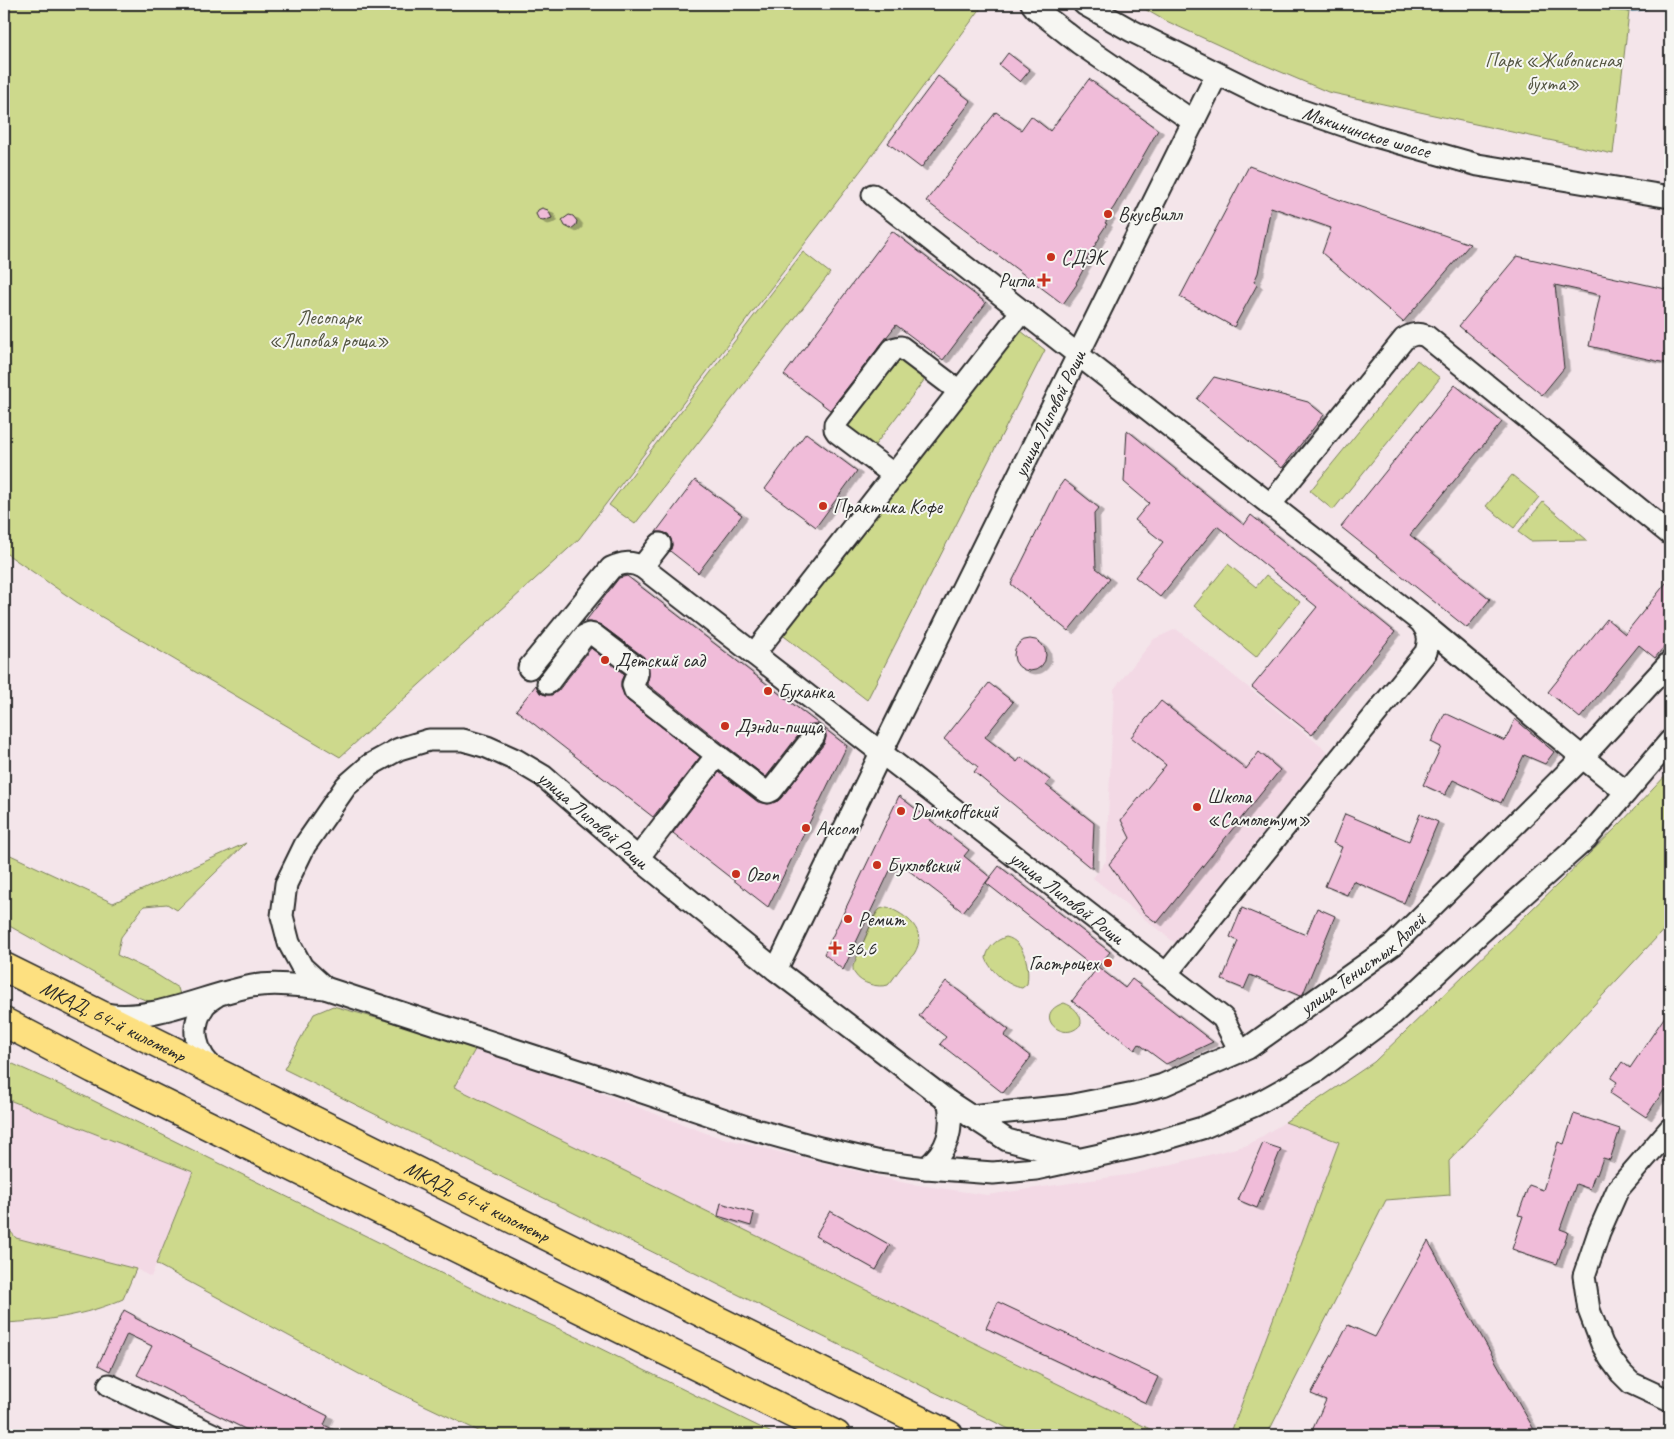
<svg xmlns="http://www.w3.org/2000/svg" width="1674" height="1439" font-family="Caveat,sans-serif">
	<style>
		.built { fill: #f3d9e5 }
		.green { fill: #cdd98c; stroke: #7c825c }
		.water { fill: #82c2e3; stroke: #5f8699 }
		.building { fill: #f0bcd9; stroke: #2b2b2b; filter: url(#shadow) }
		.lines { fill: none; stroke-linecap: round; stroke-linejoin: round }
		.minor-casing { stroke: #2b2b2b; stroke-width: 25 }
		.highway-casing { stroke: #2b2b2b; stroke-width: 31 }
		.minor { stroke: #f6f6f2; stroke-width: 21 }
		.highway { stroke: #fde080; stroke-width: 28 }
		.poi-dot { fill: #c8321e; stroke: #f6f6f2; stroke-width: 2 }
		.labels { text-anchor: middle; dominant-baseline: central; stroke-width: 4; stroke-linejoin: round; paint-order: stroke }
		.park-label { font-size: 20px; fill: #545643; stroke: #f6f6f2 }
		.street-label { font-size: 20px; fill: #2b2b2b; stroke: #f6f6f2 }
		.poi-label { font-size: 20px; fill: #2b2b2b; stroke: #f6f6f2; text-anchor: start }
	</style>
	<defs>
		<filter id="shadow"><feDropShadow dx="5.5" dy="3" stdDeviation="0" flood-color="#0004"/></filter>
	</defs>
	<rect width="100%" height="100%" fill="#f4e5ea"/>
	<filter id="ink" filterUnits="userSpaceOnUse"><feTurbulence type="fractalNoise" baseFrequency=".02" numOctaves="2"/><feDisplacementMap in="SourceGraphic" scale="10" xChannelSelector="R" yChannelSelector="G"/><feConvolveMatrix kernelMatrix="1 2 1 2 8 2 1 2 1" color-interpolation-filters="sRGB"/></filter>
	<g filter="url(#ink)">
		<path class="built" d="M1176 629 1328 752 1175 943 1093 878 1106 861 1114 689 1154 639Z
			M477 1046 711 1135 905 1183 987 1195 1133 1174 1248 1145 1285 1122 1339 1142 1230 1435H1162L454 1087Z
			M4 1098 193 1172 151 1277 136 1269 16 1238 4 1224Z"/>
		<path class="green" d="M4 4H984L871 157 579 539 340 757 78 603 4 552Z
			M1136 4H1573L1629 12 1613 154 1328 92 1227 49 1162 19Z
			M803 252 830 273 635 524 609 505Z
			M1016 327 1045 350 867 700 780 633Z
			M897 357 925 379 872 449 844 427Z
			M1417 360 1440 378 1333 510 1310 491Z
			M1512 475 1539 497 1514 528 1486 506Z
			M1543 502 1587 540 1530 541 1518 532Z
			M1228 564 1256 587 1266 575 1300 602 1256 657 1194 606Z
			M1670 771V923L1449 1161 1450 1195 1386 1200 1267 1435H1230L1339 1142 1285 1122 1374 1062 1620 824Z
			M246 843 177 910 167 904 144 906 121 937 117 955 151 971 178 988 181 998C157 1003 156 1005 133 995L4 923V852L113 903Z
			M887 907C906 915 929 930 914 954 910 959 904 963 900 969 896 974 893 980 888 985 878 988 861 984 855 974 853 972 853 969 853 966L875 915 880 909Z
			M1006 937C1025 941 1030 968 1027 984L1022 988C1008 986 990 971 986 958 988 947 996 940 1006 937Z
			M1064 1003C1073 1006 1082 1014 1081 1024 1064 1046 1030 1014 1064 1003Z
			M333 1006 477 1046 454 1087 1162 1435H1021L284 1069 314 1014Z
			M4 1060 80 1094 491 1298 575 1336 776 1435H487L359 1374 156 1264 193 1172 4 1098Z
			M4 1224 16 1238 136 1269 123 1299C85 1316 45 1321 4 1323Z"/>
		<path class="water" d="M1573 4H1655C1642 19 1591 7 1573 4Z"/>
		<path class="building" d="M1008 53 1030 70 1020 82 999 65Z
			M938 76 971 101 921 168 888 143Z
			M1089 79 1158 130 1114 207 1108 215 1110 216 1105 223 1107 224 1099 236 1100 237 1096 244 1088 255 1089 256 1085 262 1086 263 1082 269 1083 270 1076 283 1077 284 1063 304 926 201 996 112 1021 130 1031 116 1050 131Z
			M1249 166 1340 200 1470 244 1403 322 1322 253 1331 228 1271 207 1258 273 1254 282 1257 285 1234 327 1180 297Z
			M542 208 548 210 552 218 543 221 539 220 536 214 538 210Z
			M569 215 573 216 577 221 576 225 571 229 565 226 562 220Z
			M892 231 986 303 943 360 896 325 830 410 784 375Z
			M1517 256 1670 290V364L1589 346 1600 295 1555 285 1564 368 1542 395 1459 326Z
			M1214 377 1308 402 1324 415 1282 468 1197 399Z
			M1455 385 1502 422 1410 535 1490 599 1467 628 1341 527Z
			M1127 430 1244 525 1251 515 1395 632 1312 735 1252 687 1317 607 1217 526 1160 597 1135 577 1163 542 1135 520 1149 503 1124 482Z
			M806 433 857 471 816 527 765 489Z
			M695 480 742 515 698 573 670 551 672 545 671 539 668 534 662 532H656Z
			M1064 480 1099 508 1094 514 1096 568 1110 579 1068 631 1011 584 1059 487Z
			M627 576 847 746 768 907 673 833 719 772 758 802 768 804 778 801 824 744 826 737 825 731 821 726 815 724 809 725 804 728 766 777 725 745 647 684 649 676V668L644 657 601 625 591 622H585L619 578Z
			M1670 578V639L1655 658 1639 645 1580 718 1548 692 1607 619 1625 634Z
			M1014 655a16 16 0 1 1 32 0a16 16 0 1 1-32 0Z
			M591 648 624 674 621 681V688L627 700 700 757 653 817 516 710 536 685 540 693 546 695H552L558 691Z
			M989 683 1013 702 985 737 1017 762 1021 757 1050 780 1046 785 1094 823 1092 869 974 772 978 767 944 739Z
			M1161 701 1246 769 1259 752 1280 770 1157 923 1144 913 1109 864 1130 838 1121 820 1166 765 1131 737Z
			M1445 713 1505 741 1515 719 1554 752 1545 764 1524 755 1501 803 1453 780 1445 795 1423 785 1441 747 1431 742Z
			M899 796 969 850 964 856 990 877 963 912 895 860 843 970 824 954Z
			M1345 814 1409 841 1420 814 1438 822 1404 903 1353 881 1347 895 1325 886 1342 847 1333 843Z
			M999 866 1110 952 1096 969 986 883Z
			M1242 908 1306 935 1317 908 1335 916 1303 994 1300 996 1250 975 1244 989 1222 980 1238 941 1230 937Z
			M1098 967 1125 988 1132 979 1213 1042 1166 1064 1139 1044 1135 1050 1072 1001Z
			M946 981 1009 1030 1004 1036 1031 1057 1003 1093 940 1044 946 1037 919 1016Z
			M1670 1009V1095L1664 1090 1646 1117 1610 1093 1617 1082 1611 1078 1622 1062 1630 1068Z
			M1574 1114 1620 1129 1610 1160 1603 1158 1597 1175 1595 1174 1590 1189 1576 1184 1560 1229 1568 1232 1557 1264 1512 1249 1523 1216 1518 1215 1529 1185 1543 1190 1558 1142 1564 1144Z
			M1263 1143 1281 1149 1257 1208 1238 1200Z
			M721 1203 754 1213 751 1226 718 1216Z
			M830 1211 890 1245 876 1270 815 1236Z
			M1428 1241 1537 1435H1310L1326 1400 1311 1394 1348 1325 1375 1337Z
			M998 1302 1158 1377 1146 1403 986 1328Z
			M124 1310 135 1316V1318L328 1416 324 1425 345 1435H257L137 1375 152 1346 127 1334 110 1371 98 1365Z"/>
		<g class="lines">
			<defs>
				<g id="minor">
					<path d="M1032 4 1036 9 1079 43 1194 122"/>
					<path id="s1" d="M1084 4 1132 31 1261 95 1285 105 1375 136 1478 165 1670 197"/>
					<path d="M873 195 1421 622C1429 633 1430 639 1426 652L1166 974"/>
					<path d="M894 475 837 432 835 429V424L893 349 901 347 959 391"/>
					<path d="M1270 505 1404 339C1412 334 1417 333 1426 336L1670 534"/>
					<path d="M642 567 660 544"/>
					<path d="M1422 623C1490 679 1556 738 1626 792"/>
					<path d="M754 654 1022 311"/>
					<path id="s2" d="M529 668 611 568C622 563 630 561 642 567L1223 1018 1240 1051"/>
					<path d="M548 683 584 636 589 634 594 635 636 667C639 675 635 678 633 685L635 691 717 755 638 858"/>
					<path d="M717 755 763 790 768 792 772 790 814 736"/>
					<path id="s3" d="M776 970 881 753 1217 74"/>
					<path id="s4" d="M325 988 302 967 289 943 282 916 286 884 305 845 346 786 370 765 399 749 429 740H463L487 747 516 760 543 776 638 858 776 970 949 1102 1007 1140 1075 1158"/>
					<path d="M105 1014C155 1022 203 995 252 986 276 982 301 986 325 988L607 1080 749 1128 820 1148 880 1162 926 1168 993 1173 1036 1169 1141 1146 1202 1128 1255 1105 1318 1070 1393 1014 1479 934 1586 839 1670 741"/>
					<path d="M216 1070C196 1056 189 1028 204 1006 207 1002 212 999 216 996"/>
					<path id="s5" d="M970 1116 1068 1106 1134 1093 1163 1085 1248 1048 1393 945 1582 758 1670 662"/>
					<path d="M1670 1129 1618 1189 1599 1232 1584 1276 1589 1310 1602 1344 1610 1358 1621 1373 1631 1383 1670 1401"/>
					<path d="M926 1168C949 1150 953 1130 949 1102"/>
					<path d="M109 1385 214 1435"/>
				</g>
				<g id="highway">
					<path id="s6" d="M4 967 949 1435"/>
					<path d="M4 1022 94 1069 836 1435"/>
				</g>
			</defs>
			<use href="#minor" class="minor-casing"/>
			<use href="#highway" class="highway-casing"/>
			<use href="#minor" class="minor"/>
			<use href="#highway" class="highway"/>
		</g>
	</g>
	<g class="poi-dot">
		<circle cx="1108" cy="214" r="5"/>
		<circle cx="1051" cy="257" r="5"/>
		<path d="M1041.5 272.5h5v5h5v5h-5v5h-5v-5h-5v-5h5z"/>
		<circle cx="823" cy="506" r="5"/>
		<circle cx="605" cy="660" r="5"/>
		<circle cx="768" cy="691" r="5"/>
		<circle cx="725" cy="726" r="5"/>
		<circle cx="1197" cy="807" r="5"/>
		<circle cx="901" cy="811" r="5"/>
		<circle cx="806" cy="828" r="5"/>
		<circle cx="877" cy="865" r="5"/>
		<circle cx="736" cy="874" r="5"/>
		<circle cx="848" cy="919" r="5"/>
		<path d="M832.5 940.5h5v5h5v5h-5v5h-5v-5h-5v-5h5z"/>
		<circle cx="1108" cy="963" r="5"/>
	</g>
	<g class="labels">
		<g class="park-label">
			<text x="1553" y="60">Парк «Живописная<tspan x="1553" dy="23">бухта»</tspan></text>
			<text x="329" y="317">Лесопарк<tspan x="329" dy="23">«Липовая роща»</tspan></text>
		</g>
		<g class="street-label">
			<text stroke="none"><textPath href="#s1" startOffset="311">Мякининское шоссе</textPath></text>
			<text stroke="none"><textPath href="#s3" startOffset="620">улица Липовой Рощи</textPath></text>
			<text stroke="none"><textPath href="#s4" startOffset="519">улица Липовой Рощи</textPath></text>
			<text stroke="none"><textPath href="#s2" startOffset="700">улица Липовой Рощи</textPath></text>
			<text stroke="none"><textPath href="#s5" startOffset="431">улица Тенистых Аллей</textPath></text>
			<text stroke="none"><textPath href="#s6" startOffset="122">МКАД, 64-й километр</textPath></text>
			<text stroke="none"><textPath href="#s6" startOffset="528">МКАД, 64-й километр</textPath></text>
		</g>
		<g class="poi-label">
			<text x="1118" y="214">ВкусВилл</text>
			<text x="1061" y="257">СДЭК</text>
			<text x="1034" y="280" text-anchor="end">Ригла</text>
			<text x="833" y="506">Практика Кофе</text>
			<text x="615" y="660">Детский сад</text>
			<text x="778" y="691">Буханка</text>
			<text x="735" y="726">Дэнди-пицца</text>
			<text x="1207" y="796">Школа<tspan x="1207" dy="23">«Самолетум»</tspan></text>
			<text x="911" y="811">Dымкoffский</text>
			<text x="816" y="828">Аксом</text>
			<text x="887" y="865">Бухловский</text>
			<text x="746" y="874">Ozon</text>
			<text x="858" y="919">Ремит</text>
			<text x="845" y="948">36,6</text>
			<text x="1098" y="963" text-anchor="end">Гастроцех</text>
		</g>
	</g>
	<rect width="1674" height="1439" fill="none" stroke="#f6f6f2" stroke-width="20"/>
	<rect x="10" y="10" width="1654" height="1419" fill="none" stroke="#2b2b2b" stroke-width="2" filter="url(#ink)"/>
</svg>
